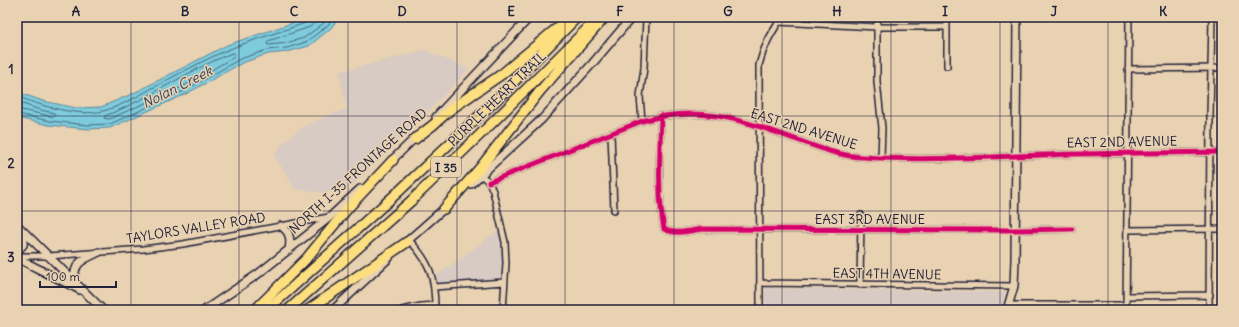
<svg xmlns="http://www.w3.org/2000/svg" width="1239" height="327" font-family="Delius,sans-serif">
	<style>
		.built { fill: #d8cbc3 }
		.water { fill: #7dcbdc; stroke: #59879c }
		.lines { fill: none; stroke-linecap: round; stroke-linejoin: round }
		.shore { stroke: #46667b; stroke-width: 1 }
		.street-casing { stroke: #22223b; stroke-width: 8 }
		.secondary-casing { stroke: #22223b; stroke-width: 10 }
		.highway-casing { stroke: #22223b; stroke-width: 12 }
		.street { stroke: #e9d2b2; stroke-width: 5 }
		.secondary { stroke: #e9d2b2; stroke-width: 7 }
		.highway { stroke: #fddf80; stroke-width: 9 }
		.cycleway-casing { stroke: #e9d2b2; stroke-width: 8 }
		.cycleway { stroke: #d6006c; stroke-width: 5 }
		.grid { fill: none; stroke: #22223b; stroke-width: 1; stroke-opacity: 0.55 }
		.labels { text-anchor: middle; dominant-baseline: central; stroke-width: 3; stroke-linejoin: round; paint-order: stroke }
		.shield { fill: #e9d2b2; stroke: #5e575f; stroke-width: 1 }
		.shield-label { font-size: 12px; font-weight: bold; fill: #22223b }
		.street-label { font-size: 13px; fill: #22223b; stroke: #e9d2b2 }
		.water-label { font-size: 14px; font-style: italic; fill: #34445b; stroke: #e9d2b2 }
		.neatline { fill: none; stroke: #22223b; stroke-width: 1.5 }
		.grid-label { font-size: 13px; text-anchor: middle; font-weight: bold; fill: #22223b }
	</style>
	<rect width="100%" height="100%" fill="#e9d2b2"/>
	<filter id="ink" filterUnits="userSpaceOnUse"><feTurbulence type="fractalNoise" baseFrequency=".025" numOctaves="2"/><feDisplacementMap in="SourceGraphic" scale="8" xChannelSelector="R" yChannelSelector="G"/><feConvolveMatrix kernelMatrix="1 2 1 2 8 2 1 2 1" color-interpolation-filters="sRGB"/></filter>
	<g filter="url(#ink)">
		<path class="built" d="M424 50 469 69 417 123 352 186 323 193 295 189 274 155 283 143 301 128 326 116 347 109 339 72Z
			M499 230 502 238 504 256 501 278 439 284 435 282V277Z
			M765 288 1006 292 1001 310H765Z"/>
		<path class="water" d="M310 17H340L330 29 309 46 287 52 268 54 242 63 186 94 110 128 88 129 49 125 17 118V92L43 101 76 108 101 107 132 94 227 45Z"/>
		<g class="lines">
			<path class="shore" d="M315 17 314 23 310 27 268 41 267 44 269 45 286 43 304 38 324 23 328 17
				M232 53 235 54 234 57 182 87 109 119 104 118 105 116C149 99 188 70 232 53Z
				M17 96C39 106 80 117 103 111 118 107 133 99 147 91 169 79 191 67 214 56 243 42 275 34 305 23L309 21 310 17
				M17 102 40 110 54 113 55 115 54 117 50 116 17 109
				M17 114 50 121 88 125 110 124 184 91 240 59 267 50 287 48 306 42 327 26 335 17"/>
			<defs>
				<path id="street" d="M877 17V82L882 128 881 158
					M778 22 877 27H947
					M947 66V17
					M1128 69 1222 68
					M661 115C660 152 657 193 664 229 675 235 689 231 701 229L1015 230 1072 229
					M642 121 640 96 644 68 646 17
					M611 134 614 210
					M481 175 489 182 493 191 505 242 506 263 503 310
					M489 182 642 121C704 103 746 122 803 142 822 149 841 156 862 157 921 161 984 157 1043 155 1103 153 1162 153 1222 152
					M1127 230 1222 229
					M409 240C431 263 435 278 435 310
					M17 256H49L143 249 183 244 329 217
					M760 283 1014 286
					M860 285 861 215
					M434 287 504 282
					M1126 296 1210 295
					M1009 305H1126
					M402 310 421 306 435 305
					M760 310 759 65C764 45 771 34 782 17
					M1126 310 1129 17
					M1209 310 1210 117 1212 17"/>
				<path id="secondary" d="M436 117 530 17
					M390 162 417 136
					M471 184 542 119 592 64 632 17
					M17 225 103 310
					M281 226C290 232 291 239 289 250
					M404 244 447 206
					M17 251 23 245 25 233
					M17 258 80 290
					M74 281C74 261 83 260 99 252
					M205 310 258 274 330 217 360 189
					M333 310 389 258
					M1007 310 1014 286 1015 260 1017 17"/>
				<path id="highway" d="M415 139 433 125 451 109 502 74 568 19
					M444 209 480 168 540 91 605 17
					M255 310 306 259 348 208 393 160
					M267 310 396 194 495 101 577 17
					M288 310 411 201 489 126 599 17
					M308 310 407 242"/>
			</defs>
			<use href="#street" class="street-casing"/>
			<use href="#secondary" class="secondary-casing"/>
			<use href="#highway" class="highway-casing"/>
			<use href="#street" class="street"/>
			<use href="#secondary" class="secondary"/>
			<use href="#highway" class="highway"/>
			<defs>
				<path id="cycleway" d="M661 115C660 152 657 193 664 229 675 235 689 231 701 229L1015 230 1072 229
					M489 182 642 121C704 103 746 122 803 142 822 149 841 156 862 157 921 161 984 157 1043 155 1103 153 1162 153 1222 152"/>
			</defs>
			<use href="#cycleway" class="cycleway-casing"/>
			<use href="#cycleway" class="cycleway"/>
		</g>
	</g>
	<path class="grid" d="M131 17V310M239 17V310M348 17V310M457 17V310M565 17V310M674 17V310M782 17V310M891 17V310M1000 17V310M1108 17V310M17 116H1222M17 211H1222"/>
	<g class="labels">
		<rect class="shield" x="431" y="157" width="30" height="20" rx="3"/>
		<g class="shield-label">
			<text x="446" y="167">I 35</text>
		</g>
		<g class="street-label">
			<text transform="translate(497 99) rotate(-44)">PURPLE HEART TRAIL</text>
			<text transform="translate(804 129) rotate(17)">EAST 2ND AVENUE</text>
			<text transform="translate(1122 142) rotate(-1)">EAST 2ND AVENUE</text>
			<text transform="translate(358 171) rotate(-42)">NORTH I-35 FRONTAGE ROAD</text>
			<text x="870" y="219">EAST 3RD AVENUE</text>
			<text transform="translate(196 228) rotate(-9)">TAYLORS VALLEY ROAD</text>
			<text transform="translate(887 274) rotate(1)">EAST 4TH AVENUE</text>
		</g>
		<g class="water-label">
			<text transform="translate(177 87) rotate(-27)">Nolan Creek</text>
		</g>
	</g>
	<rect width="1239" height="327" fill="none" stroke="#e9d2b2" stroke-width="44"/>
	<path d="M40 281v6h76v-6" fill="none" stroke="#22223b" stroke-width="2"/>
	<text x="46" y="281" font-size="12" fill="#22223b" stroke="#e9d2b2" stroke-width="3" paint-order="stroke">100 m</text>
	<rect x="22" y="22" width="1195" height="283" class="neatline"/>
	<g class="grid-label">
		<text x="76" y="16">A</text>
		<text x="185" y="16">B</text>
		<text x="294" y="16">C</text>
		<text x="402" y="16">D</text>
		<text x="511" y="16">E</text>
		<text x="620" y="16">F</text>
		<text x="728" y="16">G</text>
		<text x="837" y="16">H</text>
		<text x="945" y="16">I</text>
		<text x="1054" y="16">J</text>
		<text x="1163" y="16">K</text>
		<text x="11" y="74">1</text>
		<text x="11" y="168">2</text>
		<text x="11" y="262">3</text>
	</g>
</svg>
